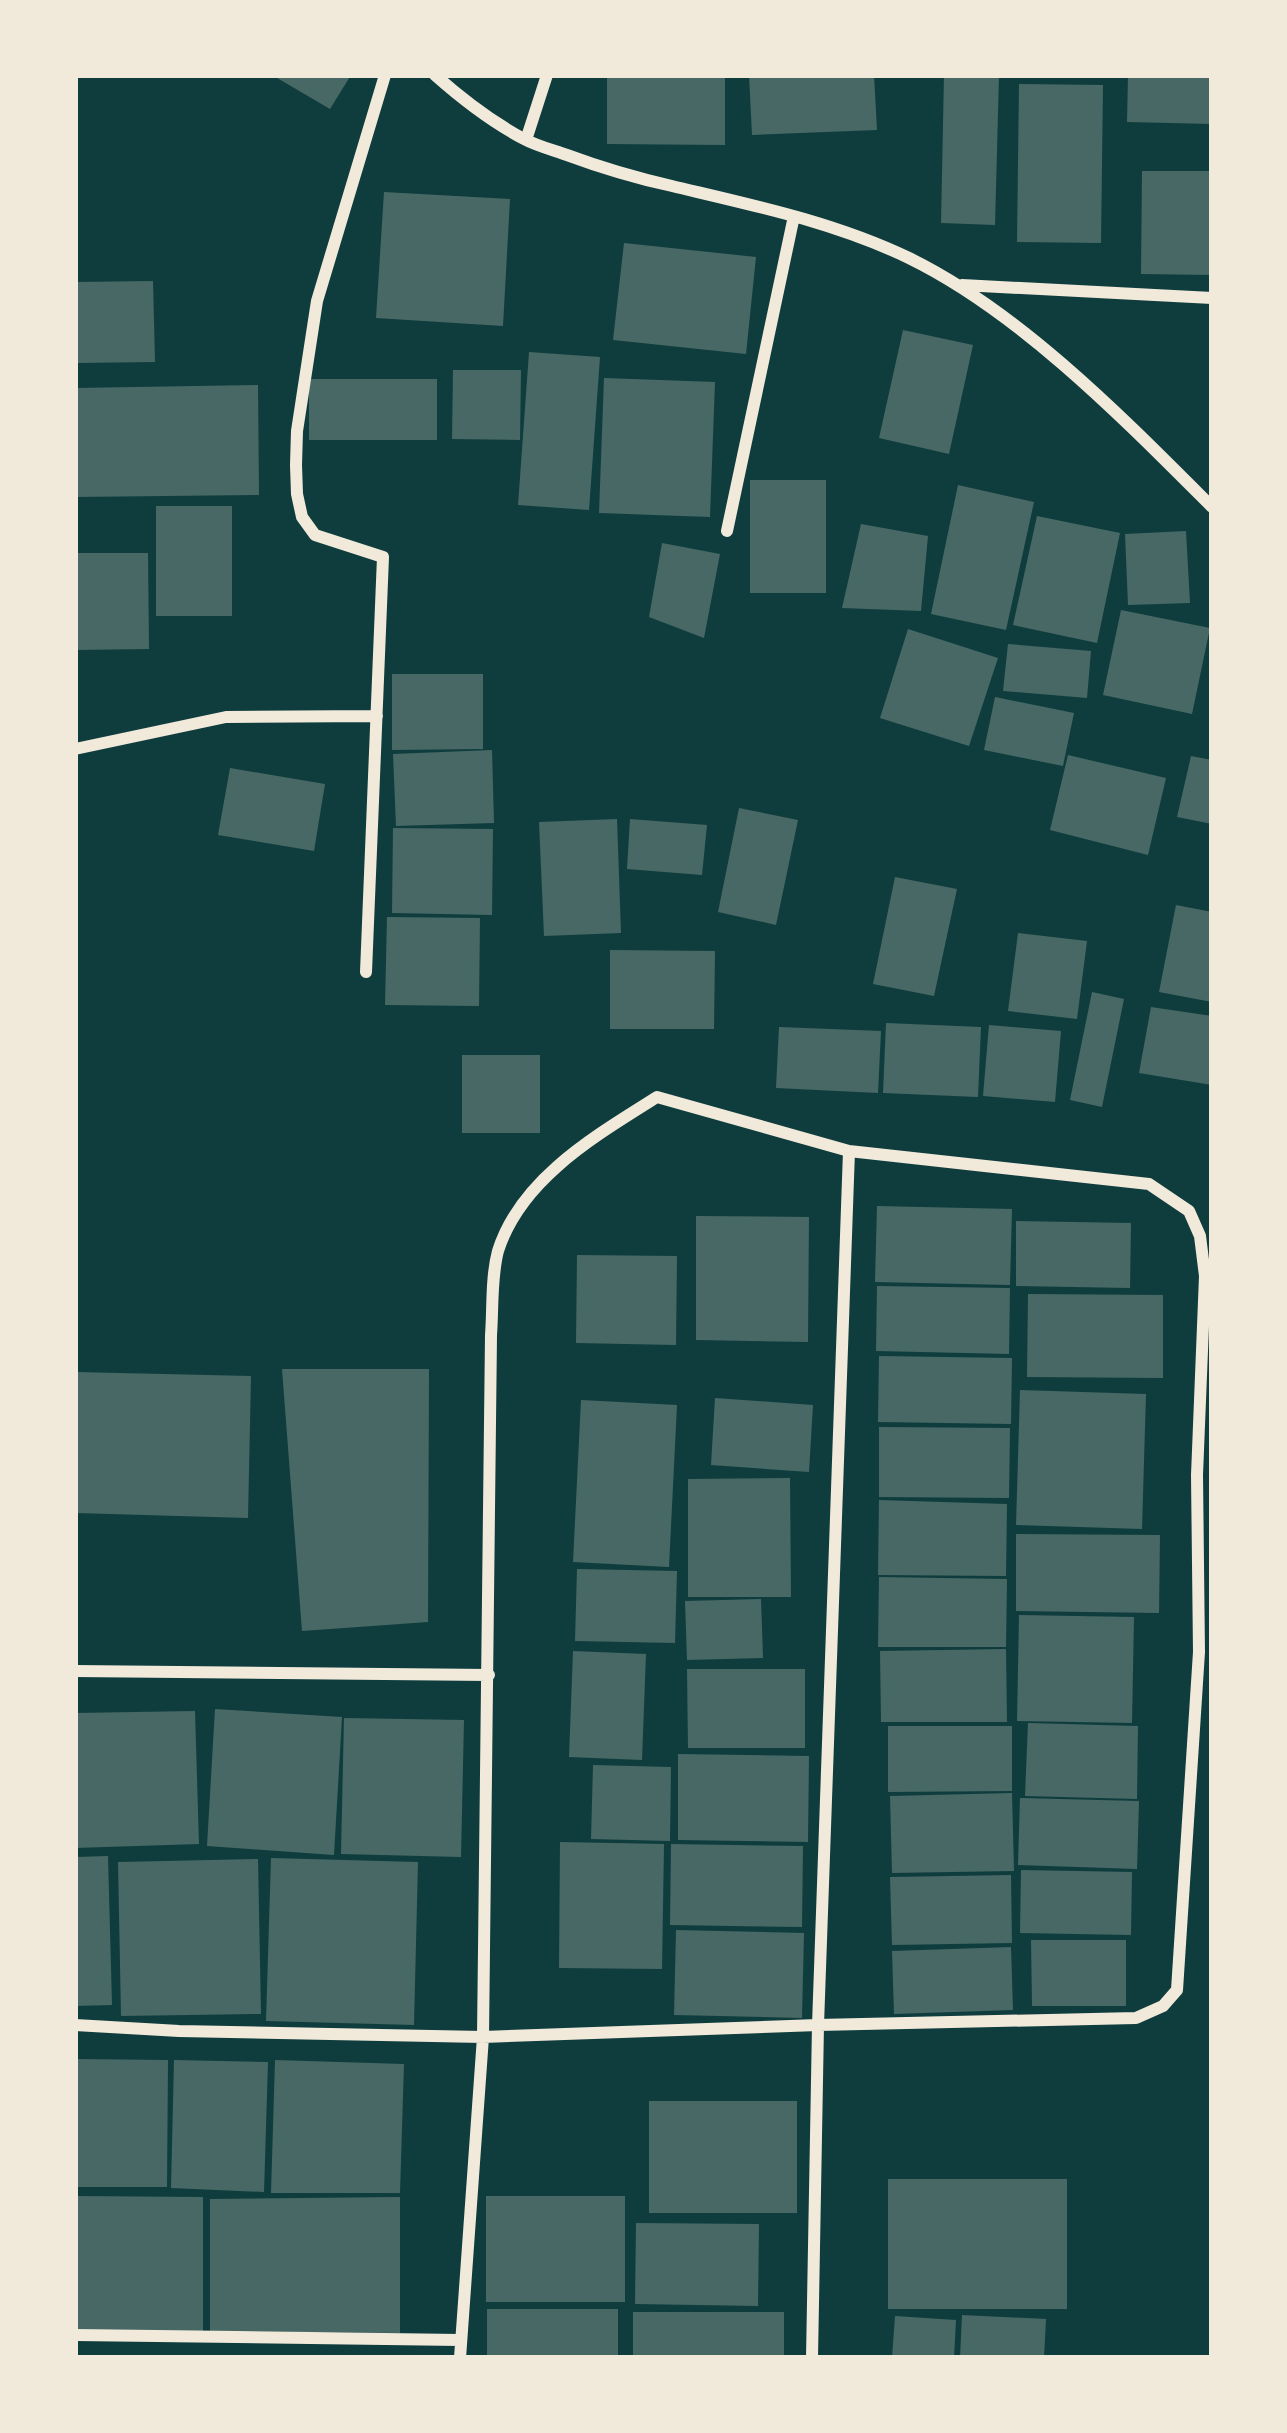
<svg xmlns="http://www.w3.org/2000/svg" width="1287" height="2433" font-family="Quicksand,sans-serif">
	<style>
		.building { fill: #486865 }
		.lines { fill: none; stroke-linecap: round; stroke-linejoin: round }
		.minor { stroke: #f1e9da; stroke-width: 12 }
	</style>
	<rect width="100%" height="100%" fill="#0f3d3e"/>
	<path class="building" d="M272 75H351L330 109Z
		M607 75H725V145L607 144Z
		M749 75H874L877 130 752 135Z
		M944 75H999L995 225 941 223Z
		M1128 75H1212V124L1127 122Z
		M1019 84 1103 85 1101 243 1017 242Z
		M1142 171H1212V275L1141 274Z
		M384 192 510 199 503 326 376 318Z
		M624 243 756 257 746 354 613 340Z
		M153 281 155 362 76 363 75 282Z
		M903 330 973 345 949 454 879 438Z
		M529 352 600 357 589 510 518 505Z
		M453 370H521L520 440 452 439Z
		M604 378 715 382 710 517 599 513Z
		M309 379H437V440H309Z
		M258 385 259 495 75 497V388Z
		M750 480H826V593H750Z
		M958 485 1034 502 1006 630 931 614Z
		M156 506H232V616H156Z
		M1037 516 1120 533 1097 643 1013 625Z
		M861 524 928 536 921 611 842 608Z
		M1186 531 1190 603 1128 605 1125 534Z
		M662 543 720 554 704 638 649 617Z
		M75 553H148L149 649 75 650Z
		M1121 610 1210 628 1192 714 1103 695Z
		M908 629 998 658 969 746 880 718Z
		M1008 644 1091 651 1087 698 1003 691Z
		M392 674H483V749L392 750Z
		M995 697 1074 713 1063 766 984 750Z
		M492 750 494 823 396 826 393 754Z
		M1068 755 1166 778 1148 855 1050 830Z
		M1191 756 1212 760V824L1177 817Z
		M230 768 325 784 314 851 218 835Z
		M739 808 798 820 776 925 718 912Z
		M617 819 621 933 544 936 539 822Z
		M630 819 707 825 702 875 627 869Z
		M393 828 493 829 492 915 392 913Z
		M895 877 957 889 934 996 873 984Z
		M1176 905 1212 912V1002L1159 992Z
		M387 917 480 918 479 1006 385 1005Z
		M1018 933 1087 941 1077 1019 1008 1011Z
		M610 950 715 951 714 1029H610Z
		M1092 992 1124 999 1102 1107 1070 1100Z
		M1151 1007 1212 1016V1085L1139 1073Z
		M886 1023 981 1027 978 1097 883 1093Z
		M989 1025 1061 1031 1055 1102 983 1096Z
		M779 1027 881 1031 878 1093 776 1088Z
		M462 1055H540V1133H462Z
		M877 1206 1012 1209 1010 1285 875 1282Z
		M696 1216 809 1217 808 1342 696 1340Z
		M1016 1221 1131 1223 1130 1288 1016 1286Z
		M577 1255 677 1256 676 1345 576 1343Z
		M877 1286 1010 1288 1009 1354 876 1351Z
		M1028 1294 1163 1295V1378L1027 1377Z
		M879 1356 1012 1358 1011 1424 878 1422Z
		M282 1369H429L428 1622 302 1631Z
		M75 1372 251 1376 248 1518 75 1513Z
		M1020 1390 1146 1394 1142 1529 1016 1525Z
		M715 1398 813 1405 809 1472 711 1465Z
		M581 1400 677 1405 669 1567 573 1562Z
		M879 1427 1010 1428 1009 1498 879 1497Z
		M790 1478 791 1597H688V1479Z
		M879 1500 1007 1504 1006 1576 878 1575Z
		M1016 1534 1160 1535 1159 1613 1016 1611Z
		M577 1569 677 1571 675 1643 575 1641Z
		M879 1577 1007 1579 1006 1647H878Z
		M761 1599 763 1658 687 1660 685 1601Z
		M1019 1615 1134 1617 1132 1723 1017 1721Z
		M1006 1649 1007 1722H881L880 1651Z
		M573 1651 646 1654 642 1760 569 1757Z
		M687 1669H805V1748H688Z
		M215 1709 342 1717 334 1855 207 1846Z
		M195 1711 199 1844 75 1848V1713Z
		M344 1718 464 1720 461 1857 341 1854Z
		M1028 1723 1138 1726 1137 1799 1025 1796Z
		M888 1726H1012V1791L888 1792Z
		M678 1754 809 1756 808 1842 678 1840Z
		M593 1765 671 1767 670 1841 591 1839Z
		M1012 1793 1014 1871 892 1873 890 1796Z
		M1020 1798 1139 1801 1137 1869 1018 1865Z
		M560 1842 664 1844 662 1969 559 1968Z
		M671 1844 803 1846 802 1927 670 1925Z
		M108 1856 112 2005 75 2006V1857Z
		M271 1858 418 1862 414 2025 266 2021Z
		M258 1859 261 2014 121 2016 118 1862Z
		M1021 1870 1132 1872 1131 1935 1020 1933Z
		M1011 1875 1012 1943 892 1945 890 1877Z
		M676 1930 804 1933 802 2018 674 2015Z
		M1031 1940H1126V2006H1032Z
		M1011 1947 1013 2010 894 2014 892 1951Z
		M75 2059 168 2060 167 2187H75Z
		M174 2060 268 2062 264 2192 171 2188Z
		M275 2060 404 2064 400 2193H271Z
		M649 2101H797V2213H649Z
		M888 2179H1067V2309H888Z
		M75 2196 203 2197V2333H75Z
		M486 2196H625V2302H486Z
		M400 2197V2333L210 2331V2199Z
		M636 2223 759 2224 758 2306 635 2304Z
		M487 2309H618V2358H487Z
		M633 2312H784V2358H633Z
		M962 2315 1046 2319 1044 2358H960Z
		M895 2316 956 2320 954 2358H892Z"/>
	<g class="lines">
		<path class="minor" d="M435 75C462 99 492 122 524 139 537 146 553 150 567 155 602 168 636 178 672 186 752 205 834 222 909 258 1020 312 1125 420 1212 507
			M526 140 547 75
			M962 285 1212 298
			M727 531 794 216
			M75 749 226 717 377 716
			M366 972 383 557 315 535 302 517 297 494 296 465 297 431 317 301 385 75
			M75 1671 489 1675
			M75 2025 179 2031 483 2037 818 2025 1136 2018 1163 2006 1177 1990 1199 1652 1197 1475 1205 1276 1200 1236 1189 1211 1149 1184 849 1151 657 1097C597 1135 521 1178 498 1251 491 1277 493 1309 491 1335L483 2037 460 2358
			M75 2335 460 2340
			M812 2358 818 2025 849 1151"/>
	</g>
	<rect width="1287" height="2433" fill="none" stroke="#f1e9da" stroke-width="156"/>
</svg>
